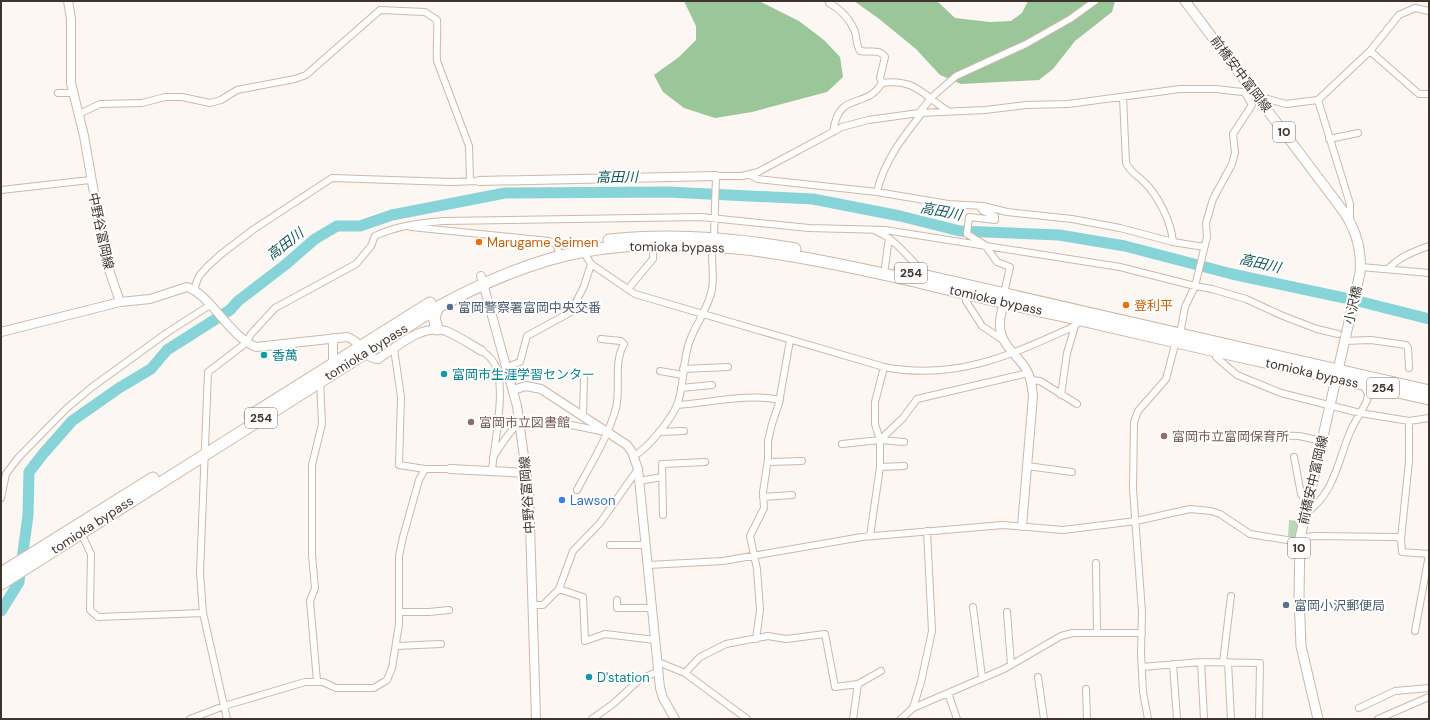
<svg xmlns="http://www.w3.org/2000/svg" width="1430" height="720" font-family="'DM Sans','Noto Sans JP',sans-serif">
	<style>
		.green { fill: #b7d9b7 }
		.forest { fill: #9ac69a }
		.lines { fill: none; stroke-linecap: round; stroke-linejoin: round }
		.river { stroke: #87d4d8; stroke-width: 11 }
		.street-casing { stroke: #d0b7a6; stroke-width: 8 }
		.secondary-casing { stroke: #d0b7a6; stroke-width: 10 }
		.primary-casing { stroke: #d0b7a6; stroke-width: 11 }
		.highway-casing { stroke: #d0b7a6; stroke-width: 13 }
		.street { stroke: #fff; stroke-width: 6 }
		.secondary { stroke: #fff; stroke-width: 8 }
		.primary { stroke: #fff; stroke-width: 9 }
		.highway { stroke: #fff; stroke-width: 11 }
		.food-dot { fill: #e8710a; stroke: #fff; stroke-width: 1.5 }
		.service-dot { fill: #5c6f8a; stroke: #fff; stroke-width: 1.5 }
		.culture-dot { fill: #0f9aa8; stroke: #fff; stroke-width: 1.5 }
		.education-dot { fill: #8d6e63; stroke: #fff; stroke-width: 1.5 }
		.shop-dot { fill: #3f7fe0; stroke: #fff; stroke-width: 1.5 }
		.labels { text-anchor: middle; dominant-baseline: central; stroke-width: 4; stroke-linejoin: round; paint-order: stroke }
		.shield { fill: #fff; stroke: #78716c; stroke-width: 1 }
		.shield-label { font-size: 12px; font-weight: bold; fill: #3e342d }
		.street-label { font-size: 13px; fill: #3e342d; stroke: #fff }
		.food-label { font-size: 13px; fill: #c56008; stroke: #fff; text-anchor: start }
		.service-label { font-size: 13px; fill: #4e5e75; stroke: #fff; text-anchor: start }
		.culture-label { font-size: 13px; fill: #0d838f; stroke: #fff; text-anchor: start }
		.education-label { font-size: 13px; fill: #785e54; stroke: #fff; text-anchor: start }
		.shop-label { font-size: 13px; fill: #366cbe; stroke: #fff; text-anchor: start }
		.water-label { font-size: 14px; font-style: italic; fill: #135659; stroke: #fff }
	</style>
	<rect width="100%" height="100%" fill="#fcf7f3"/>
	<path class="green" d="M1289 520 1301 521 1297 537H1288Z"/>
	<path class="forest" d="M684 1H759L799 21 824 40 840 57 843 77 827 92 752 112 715 118 684 108 663 92 654 75 679 57 696 40V26Z
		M854 1H937L955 18 990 22 1011 21 1022 13 1028 1H1115L1112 12 1075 41 1053 69 1039 80 961 84 940 75 916 49 878 18Z"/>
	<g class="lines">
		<path class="river" d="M1 611 19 582 28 515 29 472 43 454 72 421 119 388 151 369 167 350 230 310 238 301 285 265 315 239 337 226H360L392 215 505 193 668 192 813 199 900 216 960 231 1059 235 1125 246 1232 274 1354 300 1429 319"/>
		<defs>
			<path id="street" d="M829 3C840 9 850 19 855 32 857 38 856 45 860 51 869 53 879 48 885 57L880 78 882 83
				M1370 51 1419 94H1429
				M58 93H73
				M1123 97 1126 163C1130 172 1136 174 1143 181 1158 195 1171 221 1173 242
				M1318 100 1350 204V220
				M919 113 932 97 956 76 1026 44 1070 19 1095 1
				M79 114 100 104 142 103 165 97H182L210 103 221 100 237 90 295 79 306 75 380 10 425 12 437 20C438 34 436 47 437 61L469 146 470 181
				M833 132C839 89 865 111 882 83 915 78 924 96 948 111
				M1329 139 1358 133
				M750 175 758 179 877 192 948 204 983 206 1007 212 1072 219 1120 228 1173 242 1204 247
				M1 190 90 180
				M877 192C884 161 903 137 922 113
				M979 206 983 211 995 216V220L969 217 967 234 985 245 997 262 1010 267 1005 289 1007 294
				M411 227 549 241 557 245 558 250
				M876 231C893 238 906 254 918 267L917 274
				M583 251 591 264 635 294 884 367C956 381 1011 355 1075 326L1081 320
				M885 267 889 238
				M1361 267 1429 273
				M1388 269C1400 256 1413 252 1429 246
				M194 289 199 276 207 267 220 255 254 229 332 178 451 182 479 181
				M628 289 653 259V245
				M966 293V301L982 326 1003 340
				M1180 334 1185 307 1195 286 1207 237 1206 223 1209 213 1213 199 1232 164 1235 153 1233 134 1252 105 1245 93
				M1344 341 1371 340 1406 345 1408 348 1409 368
				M394 349 401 397 399 465 425 469
				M482 351C488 355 493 359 496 367 506 391 494 443 492 471
				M1217 351 1216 357 1237 375 1281 393 1360 413 1409 421 1429 418
				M507 367 520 362 527 336 571 312 584 286 591 264
				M683 369 728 367
				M660 371 683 375
				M1031 380 1040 381 1077 404
				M681 388 712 385
				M1061 395 1067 353 1075 326
				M677 405C709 403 748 393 780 400
				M583 416 584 379
				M659 432 684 431
				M1256 435 1299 436 1322 441
				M880 440 904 442
				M842 444 880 440 903 418 917 399 1028 373
				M634 456C648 448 673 418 678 402 685 382 682 360 690 340 697 322 709 307 712 289 715 272 709 254 714 237L716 176H742L758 172 842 127 868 120 919 113 985 110 1026 105 1068 104 1180 89H1216L1242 92 1286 104 1318 100 1370 51 1399 15 1415 8 1429 11
				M493 457C500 447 508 433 517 425 532 414 587 429 606 432
				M1294 457 1301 494 1308 505
				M768 462 802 461
				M1027 466 1072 472
				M880 467 904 466
				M639 481 662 477
				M577 490C591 464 608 437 616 408 621 388 613 363 624 344L621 341 601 339
				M763 497 792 495
				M1 498 6 474 18 458 66 409 92 387 168 332 210 305
				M1307 509H1311C1335 490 1339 457 1351 430 1356 419 1363 410 1367 400L1368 394 1363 384
				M663 515 662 464 705 462
				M81 533 91 554 90 610 98 617 203 613
				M870 536 880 467V440L875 424V402L884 367
				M1300 538 1313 536 1396 537 1401 539 1402 552 1429 554
				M1401 539 1409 461V421
				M610 545H646
				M1096 563 1097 633
				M648 565 723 561 862 537 1003 525 1063 530 1136 521 1190 509 1211 511 1220 514 1250 534 1299 542
				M559 589 583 597 585 641 605 634 655 640
				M617 600V608H652
				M532 605H543L559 589 573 551 600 523 638 469
				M973 607 982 677
				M399 612H429L449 610
				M1007 612 1011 665
				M1415 631 1429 555
				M756 639 760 610 757 569 750 536 764 508 763 492 768 459V441L772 424 779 403 790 340
				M396 646 441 644
				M658 662 685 673 747 719
				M1201 662 1204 719
				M1223 662 1231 596
				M1228 662 1231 719
				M1173 664 1177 719
				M1142 667 1201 662 1260 663 1259 719
				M685 673 700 657 726 644 768 636 786 639 825 634 835 687 858 684 881 671
				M1038 677 1044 719
				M317 681 310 601 315 588 312 555V465L322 424 320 381
				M1086 689 1087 719
				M948 693 957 719
				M913 708 921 682 932 631 927 531
				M1359 708 1395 691 1429 688
				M190 719 224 706 305 682H323L336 688H374L387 680 392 668 399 624V556L403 537 419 480 425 469H450
				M227 719 203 613 200 573 208 372 246 343 251 334 275 308 356 264 371 246 375 236C396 226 420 223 443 221L701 217 809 228 885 230 1120 267 1195 286 1212 289 1246 299 1283 316 1317 329 1338 334
				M592 719 613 704 639 680 659 671
				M853 719 858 684
				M901 719 913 708 1004 669 1061 636 1073 633H1142
				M1148 719 1143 692 1141 653 1142 612 1133 489 1134 422 1138 411 1166 379 1176 341
				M1378 719 1429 697"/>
			<path id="secondary" d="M68 1 71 19V83L84 136 106 261 120 302
				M479 181 716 176
				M481 276 517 406 529 493 536 719
				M1005 299C1003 307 1000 315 1000 323 999 344 1016 353 1026 369 1031 377 1032 386 1033 396L1022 526
				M1 332 120 302 150 299 187 287C211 295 228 335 256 347L347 337C362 341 362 358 378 359 397 347 422 323 446 331 458 336 470 344 482 351
				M333 363V338
				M513 390 526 386 541 389 627 445 632 452 638 469 660 688 663 698 675 719
				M450 469 527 473"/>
			<path id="primary" d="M1185 1 1344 212C1356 230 1362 251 1360 273L1300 538 1299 595 1301 646 1318 719"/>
			<path id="highway" d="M609 240C672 233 733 238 795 249
				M900 270 1429 391
				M437 329 434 317 438 307
				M250 416 430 303
				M1 573 153 478
				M1 584 438 307C484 282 533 260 585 251 693 232 805 256 910 280 960 292 1009 304 1059 315 1182 344 1306 371 1429 399"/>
		</defs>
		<use href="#street" class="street-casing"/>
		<use href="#secondary" class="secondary-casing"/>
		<use href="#primary" class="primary-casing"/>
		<use href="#highway" class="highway-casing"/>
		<use href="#street" class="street"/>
		<use href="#secondary" class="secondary"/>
		<use href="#primary" class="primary"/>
		<use href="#highway" class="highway"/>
	</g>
	<g class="food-dot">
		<circle cx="479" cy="242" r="4"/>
		<circle cx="1126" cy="305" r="4"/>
	</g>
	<g class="service-dot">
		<circle cx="450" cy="307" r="4"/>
		<circle cx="1286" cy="605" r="4"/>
	</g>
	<g class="culture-dot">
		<circle cx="264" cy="355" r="4"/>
		<circle cx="444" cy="374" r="4"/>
		<circle cx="589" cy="677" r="4"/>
	</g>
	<g class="education-dot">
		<circle cx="471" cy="422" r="4"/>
		<circle cx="1164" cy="436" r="4"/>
	</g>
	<circle class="shop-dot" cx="562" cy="500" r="4"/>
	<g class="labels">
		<g class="shield">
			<rect x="1273" y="122" width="22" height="20" rx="3"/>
			<rect x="895" y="263" width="32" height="20" rx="3"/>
			<rect x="1367" y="378" width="32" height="20" rx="3"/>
			<rect x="245" y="408" width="32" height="20" rx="3"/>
			<rect x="1288" y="538" width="22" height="20" rx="3"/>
		</g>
		<g class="shield-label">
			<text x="1284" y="132">10</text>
			<text x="911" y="273">254</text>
			<text x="1383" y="388">254</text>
			<text x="261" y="418">254</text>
			<text x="1299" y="548">10</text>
		</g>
		<g class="street-label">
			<text transform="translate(1241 74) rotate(53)">前橋安中富岡線</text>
			<text transform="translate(101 231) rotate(78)">中野谷富岡線</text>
			<text transform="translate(677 247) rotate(1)">tomioka bypass</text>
			<text transform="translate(996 300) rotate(13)">tomioka bypass</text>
			<text transform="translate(1353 305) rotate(-77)">小沢橋</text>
			<text transform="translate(366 352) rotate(-32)">tomioka bypass</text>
			<text transform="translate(1312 373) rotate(13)">tomioka bypass</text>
			<text transform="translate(1313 480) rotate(-77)">前橋安中富岡線</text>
			<text transform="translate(527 495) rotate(-94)">中野谷富岡線</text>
			<text transform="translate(92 525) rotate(-33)">tomioka bypass</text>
		</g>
		<g class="food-label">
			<text x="487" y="242">Marugame Seimen</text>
			<text x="1134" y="305">登利平</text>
		</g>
		<g class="service-label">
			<text x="458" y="307">富岡警察署富岡中央交番</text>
			<text x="1294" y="605">富岡小沢郵便局</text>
		</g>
		<g class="culture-label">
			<text x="272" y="355">香萬</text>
			<text x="452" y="374">富岡市生涯学習センター</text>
			<text x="597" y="677">D'station</text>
		</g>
		<g class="education-label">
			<text x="479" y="422">富岡市立図書館</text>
			<text x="1172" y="436">富岡市立富岡保育所</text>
		</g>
		<g class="shop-label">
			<text x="570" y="500">Lawson</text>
		</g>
		<g class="water-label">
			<text transform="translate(617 177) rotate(-1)">高田川</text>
			<text transform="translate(941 211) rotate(11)">高田川</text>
			<text transform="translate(285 244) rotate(-38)">高田川</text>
			<text transform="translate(1260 263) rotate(13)">高田川</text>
		</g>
	</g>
	<rect width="1430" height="720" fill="none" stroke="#3e342d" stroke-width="4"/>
</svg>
